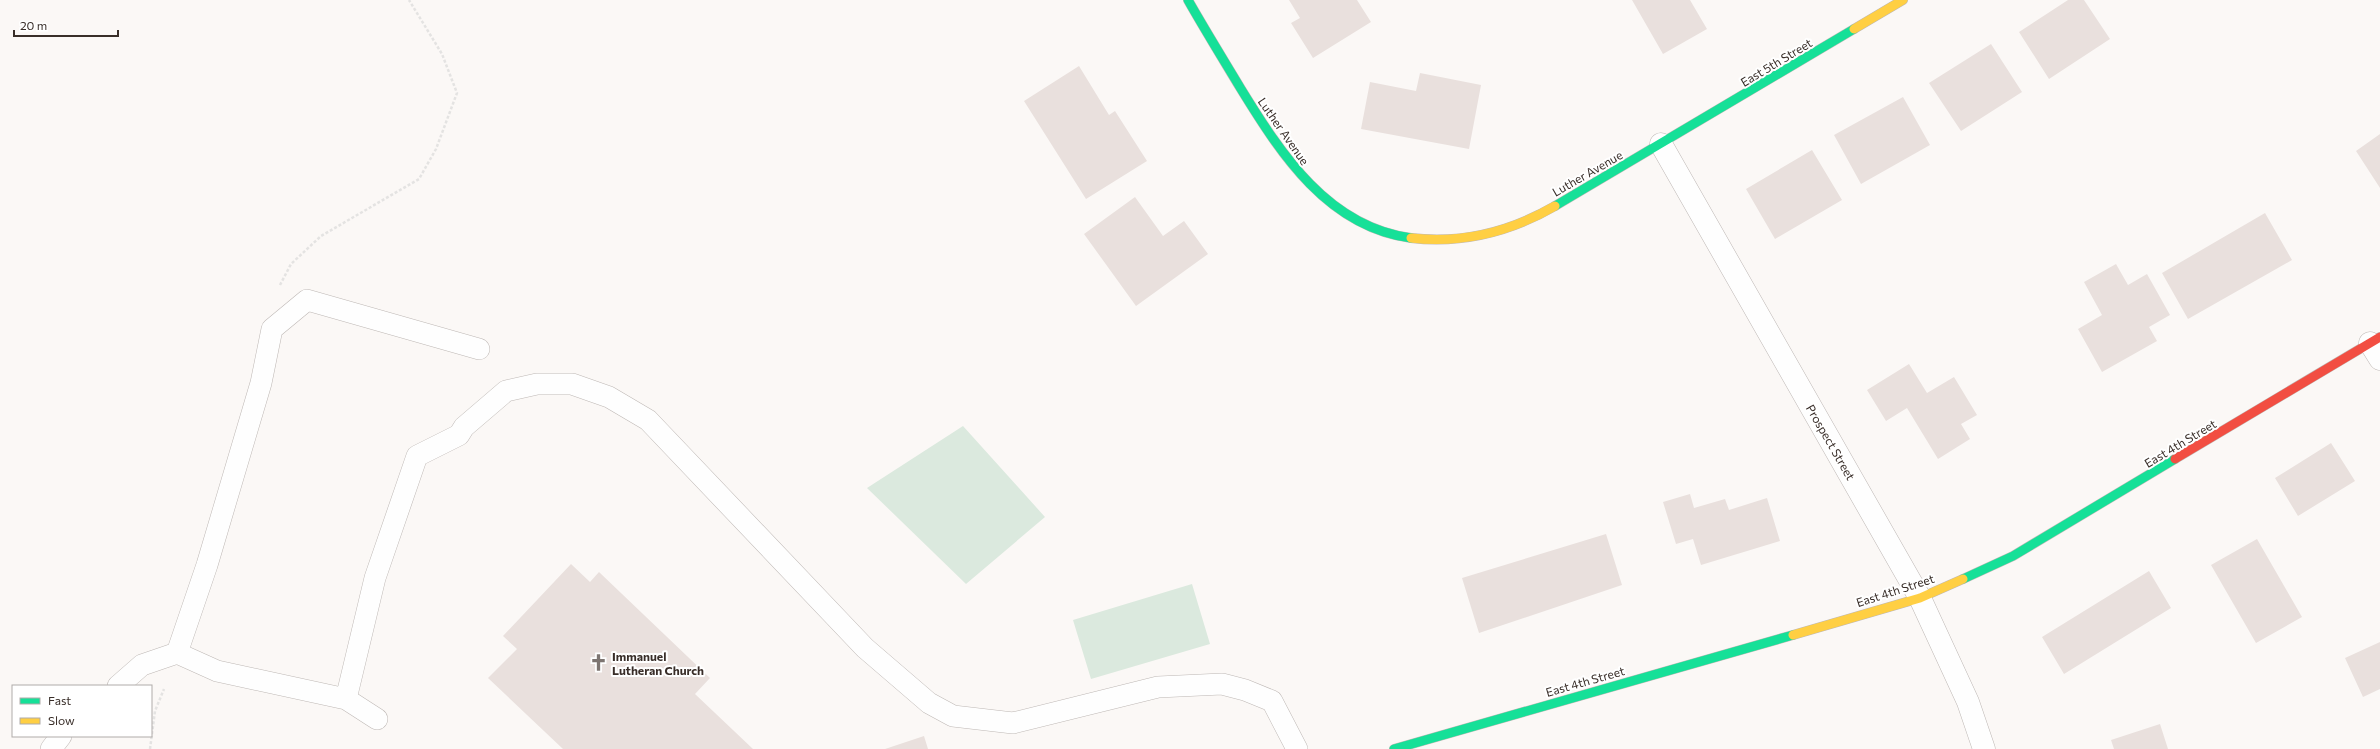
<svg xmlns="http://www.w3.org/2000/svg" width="2380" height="749" font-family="Commissioner,sans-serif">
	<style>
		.green { fill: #dbe9de }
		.building { fill: #e9e0dd }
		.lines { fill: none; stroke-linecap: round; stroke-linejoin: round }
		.lane-casing { stroke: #beb8b5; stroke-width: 22 }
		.street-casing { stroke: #beb8b5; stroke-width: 23 }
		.fast-casing { stroke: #beb8b5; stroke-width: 10 }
		.slow-casing { stroke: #beb8b5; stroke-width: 10 }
		.jam-casing { stroke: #beb8b5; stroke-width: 10 }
		.path { stroke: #e4e3e2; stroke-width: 2.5; stroke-dasharray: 3 2; stroke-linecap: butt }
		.lane { stroke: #fefefe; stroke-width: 21 }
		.street { stroke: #fefefe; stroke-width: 22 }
		.fast { stroke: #16e098; stroke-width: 9 }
		.slow { stroke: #ffcf43; stroke-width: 9 }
		.jam { stroke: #f24e42; stroke-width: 9 }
		.labels { text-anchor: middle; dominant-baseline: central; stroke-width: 4; stroke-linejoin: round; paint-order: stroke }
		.street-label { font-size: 12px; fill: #392e29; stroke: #fff }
		.poi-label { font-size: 12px; font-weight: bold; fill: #392e29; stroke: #fff; text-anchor: start }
	</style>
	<rect width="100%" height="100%" fill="#fbf8f6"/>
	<path class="green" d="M963 426 1045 517 966 584 867 488Z
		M1192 584 1210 644 1091 679 1073 620Z"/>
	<path class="building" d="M1289 0H1357L1371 22 1313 58 1291 23 1300 18Z
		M1632 0H1690L1707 29 1663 54Z
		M2068 0H2084L2110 39 2049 79 2019 32Z
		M1991 44 2022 92 1961 131 1929 83Z
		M1079 66 1109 115 1115 111 1147 161 1086 199 1024 101Z
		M1420 73 1481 85 1469 149 1361 129 1370 82 1416 91Z
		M1903 97 1930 145 1861 184 1834 135Z
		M2380 134V188L2356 151Z
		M1812 150 1842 200 1775 239 1746 189Z
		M1135 197 1163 236 1184 221 1208 254 1136 306 1084 234Z
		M2265 213 2292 260 2188 319 2162 273Z
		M2116 264 2128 285 2147 274 2170 315 2149 327 2157 341 2102 372 2078 329 2102 315 2084 282Z
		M1909 364 1927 393 1954 377 1977 415 1961 424 1970 439 1938 459 1907 408 1886 421 1867 390Z
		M2331 443 2355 481 2298 516 2275 478Z
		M1690 494 1694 508 1725 499 1729 510 1767 498 1780 541 1701 565 1693 539 1676 544 1663 502Z
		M1606 534 1622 585 1479 633 1462 578Z
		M2257 539 2302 617 2256 643 2211 565Z
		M571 564 590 582 599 572 710 678 695 694 753 749H563L488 678 517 649 503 636Z
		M2149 571 2171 608 2064 674 2042 637Z
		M2380 642V689L2363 697 2345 658Z
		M2160 724 2168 749H2114L2111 740Z
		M924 736 928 749H885Z"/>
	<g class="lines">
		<defs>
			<path id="lane" d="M177 653 207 565 261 383 272 329 307 300 479 349
				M118 686 142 665 177 653 217 671 346 699
				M377 719 346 699 375 578 417 456 459 435 464 427 506 391 537 384H572L609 397 648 420 865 648 929 703 953 716 1013 723 1158 687 1222 684 1245 690 1272 701 1297 749
				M51 749 61 736"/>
			<path id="street" d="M1661 144 1920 598 1968 702 1984 749
				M2370 343 2380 359"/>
			<path id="fast" d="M1188 0C1205 30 1223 59 1241 89 1281 154 1328 227 1411 238
				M1555 206 1854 29
				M1963 579 2013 556 2175 459
				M1394 749 1793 635"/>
			<path id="slow" d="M1854 29 1903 0
				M1411 238C1463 244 1510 232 1555 206
				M1793 635 1920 598 1963 579"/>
			<path id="jam" d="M2175 459 2380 337"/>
		</defs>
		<use href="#lane" class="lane-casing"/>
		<use href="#street" class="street-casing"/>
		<use href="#fast" class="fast-casing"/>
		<use href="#slow" class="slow-casing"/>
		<use href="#jam" class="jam-casing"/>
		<path class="path" d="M280 285 291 264 321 236 419 179 436 149 457 93 442 54 409 0
			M150 749 155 711 164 689"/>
		<use href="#lane" class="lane"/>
		<use href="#street" class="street"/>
		<use href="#fast" class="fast"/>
		<use href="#slow" class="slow"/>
		<use href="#jam" class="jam"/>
	</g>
	<defs>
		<symbol id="church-bare" viewBox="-9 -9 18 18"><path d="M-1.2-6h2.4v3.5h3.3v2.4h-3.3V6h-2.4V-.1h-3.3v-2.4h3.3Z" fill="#7d7571" stroke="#fff" stroke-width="2.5" paint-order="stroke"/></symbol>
	</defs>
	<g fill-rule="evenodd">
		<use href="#church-bare" x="586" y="650" width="25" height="25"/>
	</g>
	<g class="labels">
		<g class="street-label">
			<text transform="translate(1776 62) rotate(-31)">East 5th Street</text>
			<text transform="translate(1284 131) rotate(55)">Luther Avenue</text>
			<text transform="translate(1587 173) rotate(-30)">Luther Avenue</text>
			<text transform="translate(1831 442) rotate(60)">Prospect Street</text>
			<text transform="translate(2180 443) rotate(-31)">East 4th Street</text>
			<text transform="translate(1895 590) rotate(-18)">East 4th Street</text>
			<text transform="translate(1585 681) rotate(-16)">East 4th Street</text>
		</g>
		<g class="poi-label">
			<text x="612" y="656">Immanuel<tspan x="612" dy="14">Lutheran Church</tspan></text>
		</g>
	</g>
	<rect x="12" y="685" width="140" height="52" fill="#ffffff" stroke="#b0aba9"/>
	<rect x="20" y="698" width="20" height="6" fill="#16e098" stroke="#b0aba9"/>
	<text x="48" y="705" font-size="12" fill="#392e29">Fast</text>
	<rect x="20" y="718" width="20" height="6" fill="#ffcf43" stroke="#b0aba9"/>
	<text x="48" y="725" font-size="12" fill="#392e29">Slow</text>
	<path d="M14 30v6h104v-6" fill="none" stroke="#392e29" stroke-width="2"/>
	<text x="20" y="30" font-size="12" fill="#392e29" stroke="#ffffff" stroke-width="3" paint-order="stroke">20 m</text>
</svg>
